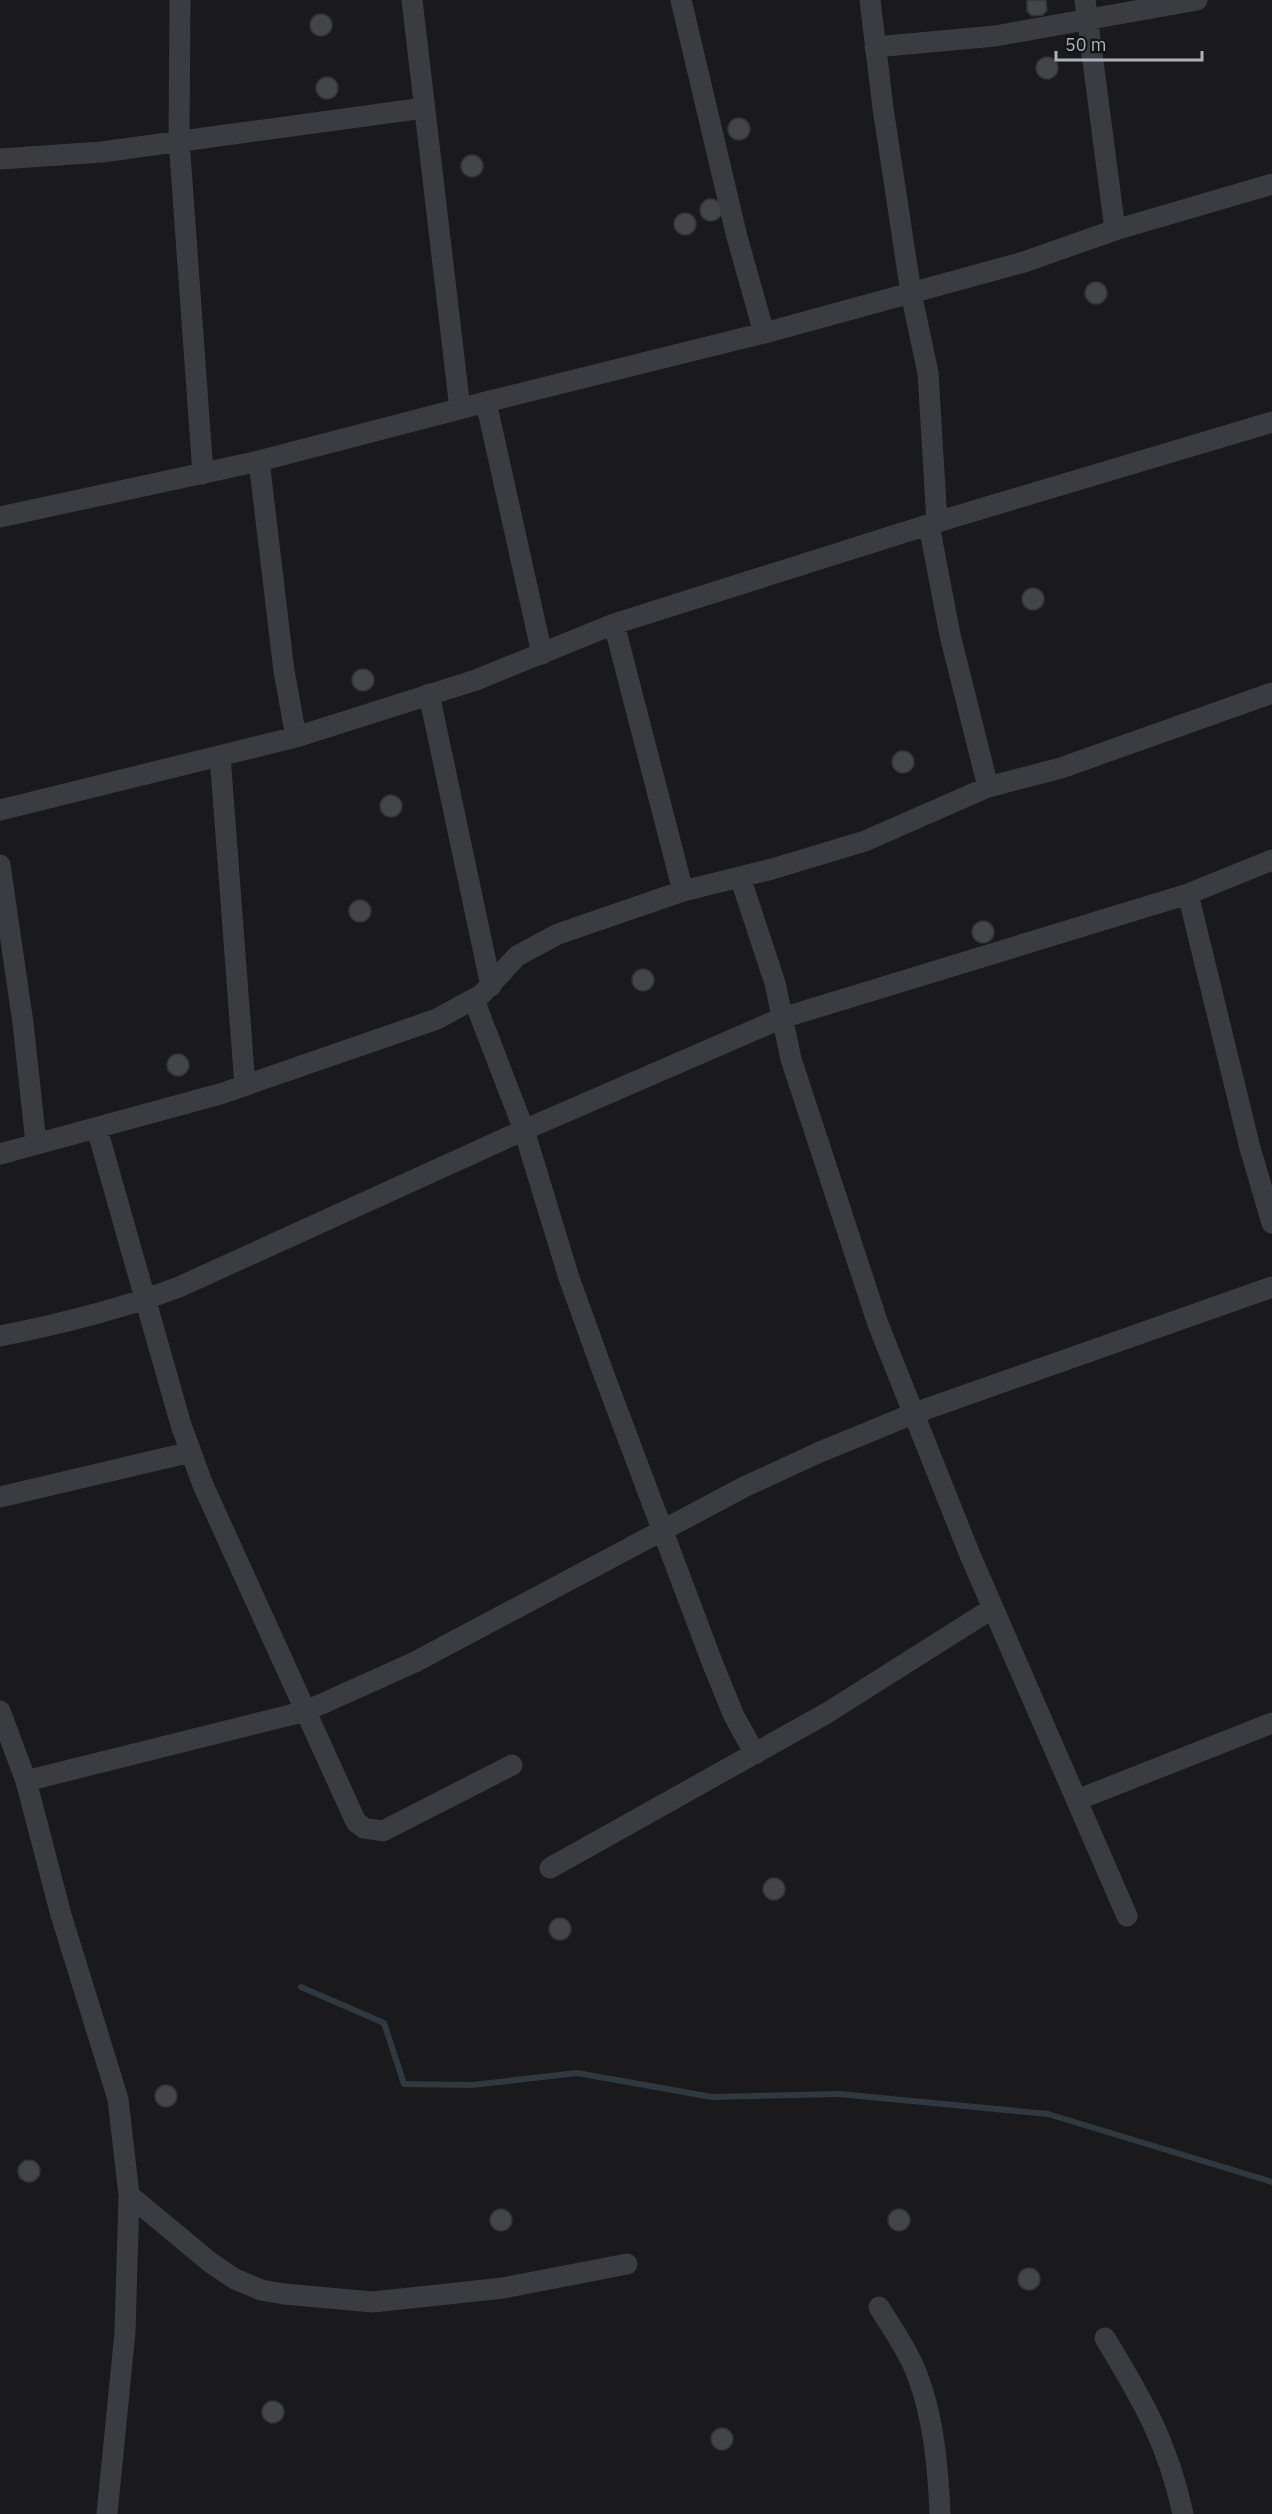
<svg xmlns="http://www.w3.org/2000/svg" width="1272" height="2514" font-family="'IBM Plex Sans',sans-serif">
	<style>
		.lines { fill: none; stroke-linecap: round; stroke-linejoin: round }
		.stream { stroke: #303840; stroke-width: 6 }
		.building { fill: #444549; stroke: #343438; stroke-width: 1.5 }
		.minor { stroke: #3b3c41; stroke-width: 21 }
	</style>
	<rect width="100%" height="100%" fill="#1a1a1c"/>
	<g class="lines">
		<path class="stream" d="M301 1987 384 2023 404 2084 472 2085 577 2073 712 2097 839 2094 1048 2114 1272 2182"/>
	</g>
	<path class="building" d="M1046 0 1047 10 1043 15 1032 16 1027 11V0Z
		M310 25a11 11 0 1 1 22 0a11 11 0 1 1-22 0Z
		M1036 68a11 11 0 1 1 22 0a11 11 0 1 1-22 0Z
		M316 88a11 11 0 1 1 22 0a11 11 0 1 1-22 0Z
		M728 129a11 11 0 1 1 22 0a11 11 0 1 1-22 0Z
		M461 166a11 11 0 1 1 22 0a11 11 0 1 1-22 0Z
		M700 210a11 11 0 1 1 22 0a11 11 0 1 1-22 0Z
		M674 224a11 11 0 1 1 22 0a11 11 0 1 1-22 0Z
		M1085 293a11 11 0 1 1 22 0a11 11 0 1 1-22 0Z
		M1022 599a11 11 0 1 1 22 0a11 11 0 1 1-22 0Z
		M352 680a11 11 0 1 1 22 0a11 11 0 1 1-22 0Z
		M892 762a11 11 0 1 1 22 0a11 11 0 1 1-22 0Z
		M380 806a11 11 0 1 1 22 0a11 11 0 1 1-22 0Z
		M349 911a11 11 0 1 1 22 0a11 11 0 1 1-22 0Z
		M972 932a11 11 0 1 1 22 0a11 11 0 1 1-22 0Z
		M632 980a11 11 0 1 1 22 0a11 11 0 1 1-22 0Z
		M167 1065a11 11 0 1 1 22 0a11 11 0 1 1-22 0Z
		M763 1889a11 11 0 1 1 22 0a11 11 0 1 1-22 0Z
		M549 1929a11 11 0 1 1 22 0a11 11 0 1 1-22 0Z
		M155 2096a11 11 0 1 1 22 0a11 11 0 1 1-22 0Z
		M18 2171a11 11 0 1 1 22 0a11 11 0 1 1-22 0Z
		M490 2220a11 11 0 1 1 22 0a11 11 0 1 1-22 0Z
		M888 2220a11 11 0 1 1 22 0a11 11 0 1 1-22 0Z
		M1018 2279a11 11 0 1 1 22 0a11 11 0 1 1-22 0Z
		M262 2412a11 11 0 1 1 22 0a11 11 0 1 1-22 0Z
		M711 2439a11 11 0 1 1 22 0a11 11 0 1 1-22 0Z"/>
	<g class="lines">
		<path class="minor" d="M180 0 179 140 203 474
			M412 0 460 409
			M681 0 737 237 764 333
			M870 0 883 108 911 293 928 373 937 522
			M1085 0 1115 230
			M875 47 995 36 1197 0
			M0 159 102 152 424 108
			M486 402 542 654
			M259 461 284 671 296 737
			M0 517 259 461 486 402 764 333 1024 262 1115 230 1272 184
			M929 525 950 635 988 787
			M614 624 683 891
			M429 694 491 986
			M220 756 245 1086
			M0 810 296 737 476 680 614 624 937 522 1272 422
			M0 865 23 1023 36 1143
			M740 877 775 983 791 1059 878 1324 970 1555 1127 1916
			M1188 894 1250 1148 1272 1223
			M474 1000 524 1130 569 1278 603 1372 712 1662 734 1716 755 1754
			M97 1129 181 1425 203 1485 356 1822 364 1828 383 1831 512 1765
			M0 1154 220 1094 437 1019 481 995 517 956 558 934 683 891 772 869 865 841 988 787 1061 768 1272 693
			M0 1336C61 1324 121 1309 179 1287L524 1130 782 1018 1188 894 1272 860
			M0 1497 191 1452
			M0 1711 26 1781 61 1915 118 2099 129 2195 125 2332 107 2514
			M26 1781 306 1711 415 1662 744 1487 820 1452 915 1413 1272 1287
			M1077 1800 1272 1723
			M550 1868 827 1713 993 1608
			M129 2195 211 2263 235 2279 261 2290 284 2294 373 2302 503 2288 627 2264
			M879 2307C893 2330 909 2352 918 2377 934 2420 938 2468 940 2514
			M1105 2338C1142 2399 1168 2443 1183 2514"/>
	</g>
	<path d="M1056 51v9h146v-9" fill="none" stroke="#adb1bb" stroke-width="3"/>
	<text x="1065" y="51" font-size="18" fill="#adb1bb" stroke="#151517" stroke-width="4.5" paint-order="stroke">50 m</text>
</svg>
